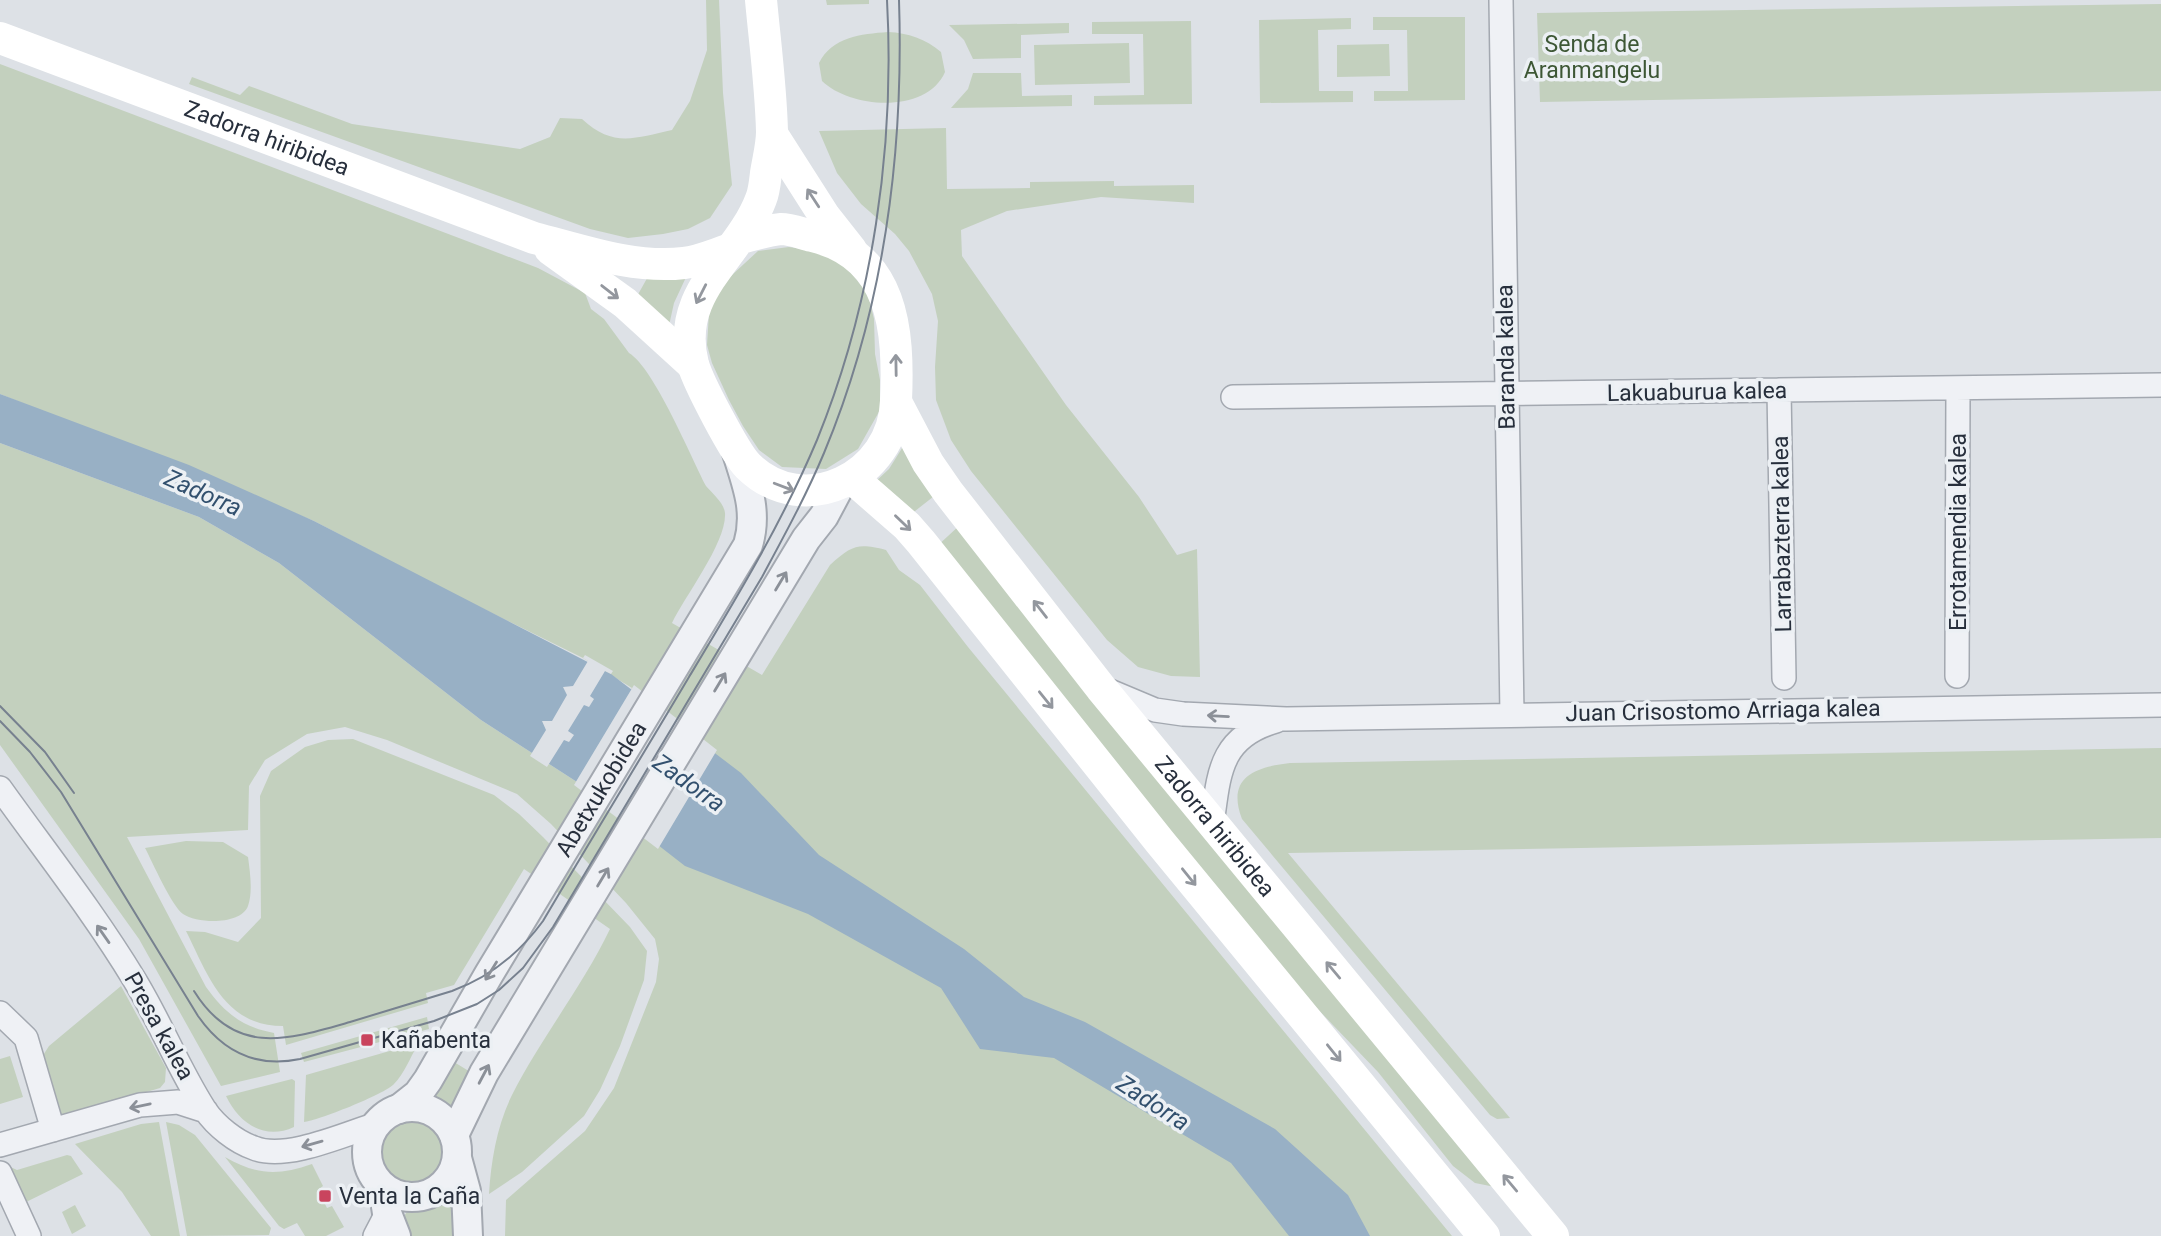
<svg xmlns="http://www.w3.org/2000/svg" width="2161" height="1236" font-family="Roboto,sans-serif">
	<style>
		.green { fill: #c3d0be }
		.water { fill: #98b0c5 }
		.pier { fill: #dde1e6 }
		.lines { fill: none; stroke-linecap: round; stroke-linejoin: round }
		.minor-casing { stroke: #a3a8b0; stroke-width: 26 }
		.tertiary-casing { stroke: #a3a8b0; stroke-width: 32 }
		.minor { stroke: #eff1f5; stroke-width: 23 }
		.tertiary { stroke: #eff1f5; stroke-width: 28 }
		.secondary { stroke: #fff; stroke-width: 32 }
		.tram { stroke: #77818f; stroke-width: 2 }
		.oneway { stroke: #93979e }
		.oneway2 { stroke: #8b9098 }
		.poi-dot { fill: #c9445e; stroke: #ecf0f4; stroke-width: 2.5 }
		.labels { text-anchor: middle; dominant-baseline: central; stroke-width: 7; stroke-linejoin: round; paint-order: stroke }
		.park-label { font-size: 23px; fill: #3d5735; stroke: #ecf0f4 }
		.street-label { font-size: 23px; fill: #272f3c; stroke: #ecf0f4 }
		.poi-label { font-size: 23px; fill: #272f3c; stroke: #ecf0f4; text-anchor: start }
		.water-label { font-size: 24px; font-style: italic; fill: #32506e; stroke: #ecf0f4 }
	</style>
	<rect width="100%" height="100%" fill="#dde1e6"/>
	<path class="green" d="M706 0H719L723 93 732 185 710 218 688 229 663 234 628 238 590 229 189 84 192 77 240 95 249 86 352 124 520 149 550 137 560 118 582 119C613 148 635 138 672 130L690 101 707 50Z
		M826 0H869V4L827 5Z
		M2161 4V91L1540 102 1537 13Z
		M1373 17H1465V100L1374 101V91H1408L1407 30H1373Z
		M1351 18V29L1318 30 1319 91H1353V102L1260 103 1259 20Z
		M1191 21 1192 104 1094 105V96L1144 95 1143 34H1092V22Z
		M1069 23V33L1021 35V58L973 59 964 40 949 25Z
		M888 32C908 33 926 39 941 52L945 72C927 114 851 109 822 81L819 63C832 37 861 34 888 32Z
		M1129 43 1130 83 1035 85 1034 45Z
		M1389 44 1390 76 1337 77V45Z
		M0 64 538 268 585 293 591 309 604 319 629 353C654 368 691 457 706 486 713 494 724 503 725 513 727 542 685 596 672 623L762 675 830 565C852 545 858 543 886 550L899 570 920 585 968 647 1452 1236H505L506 1200 585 1131 614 1088 656 982 659 959 655 939 626 903 551 824 517 794 387 740 345 727 307 734 265 760 249 786 248 830 127 837 206 987C225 1013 242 1027 274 1033L280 1072 221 1086 139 939 0 745V443L199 517 279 563 481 720 577 782 632 688 583 658 457 596 314 521 0 394Z
		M973 73H1021L1022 96 1072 95V106L951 108 968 89Z
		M946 128 947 189 1030 188V182L1114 181V186L1194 185V203L1101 197 1007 211 961 230 962 256 1066 405 1139 497 1177 555 1197 549 1200 677 1171 676 1138 667 1107 640 971 471 951 440 936 400 935 367 938 321 932 294 909 251 895 234 861 204 837 173 819 131Z
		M789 247 816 251 844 264 868 294 874 319 875 354 880 380V410L858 449 826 469 782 467 759 450 743 426 729 400 712 363 707 345 709 313 719 287 758 251Z
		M650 273H688L674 303 668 330 636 298Z
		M904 445 938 493 910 515 874 483 889 469Z
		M961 524 1495 1187 1475 1183 1453 1166 1378 1072 1263 952 935 548Z
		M353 739 494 795 519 814 543 837 630 927 647 951 644 980 620 1046 600 1090 584 1116 522 1172 489 1194C491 1161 497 1125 512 1095 541 1038 582 987 610 929L524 869 454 985 426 993 428 1003 286 1045 283 1026C224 1026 208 975 186 931L205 932 238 942 261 918 260 796 271 771 305 747 328 740Z
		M2161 748V838L1288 853 1510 1118 1497 1119 1490 1115 1242 819C1226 777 1255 767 1290 763Z
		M186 841 223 842 248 857C250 872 253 892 248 906 241 925 198 924 183 914 171 905 153 863 145 848Z
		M121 986 166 1068 165 1082 160 1088 66 1116 57 1113 38 1063 49 1046Z
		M427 1017 429 1029 304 1062 301 1053Z
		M414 1044 417 1046C410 1058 404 1074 394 1084 385 1094 317 1121 304 1122L306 1075Z
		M10 1056 23 1097 0 1104V1059Z
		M454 1062 472 1073 449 1109 431 1098Z
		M292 1079 295 1081 294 1127C264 1141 239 1123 226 1096Z
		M382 1151a31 31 0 1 1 62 0a31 31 0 1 1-62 0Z
		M159 1122 180 1236H151L122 1192 75 1144 141 1124Z
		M166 1122 179 1125 195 1135 271 1228 269 1235 187 1236Z
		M67 1155 71 1156 83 1174 20 1205 6 1165 17 1170Z
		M225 1157C256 1175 278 1176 312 1164L323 1186 318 1190 327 1208 332 1206 344 1227 326 1236H305L297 1223 284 1229 279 1226Z
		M455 1194 458 1236H403C401 1224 402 1210 416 1207 420 1206 424 1207 428 1206 438 1203 443 1195 455 1194Z
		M75 1205 86 1226 72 1234 62 1212Z"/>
	<path class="water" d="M0 394 189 465 314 521 611 674 741 773 819 855 964 949 1024 997 1085 1022 1275 1129 1348 1195 1370 1236H1289L1231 1163 1054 1058 980 1049 941 988 808 914 685 866 577 782 481 720 279 563 199 517 0 443Z"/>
	<path class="pier" d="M585 655 613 671 611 674 605 671 590 696 594 699 589 707 584 705 568 731 574 735 569 742 564 740 547 767 530 756 546 730 542 721H552L567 695 563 687 573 686 588 661 583 658Z
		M634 685 717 750 658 849 574 785Z"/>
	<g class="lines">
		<defs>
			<path id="minor" d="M1501 0 1512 715
				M1779 390 1784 678
				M1233 397 2161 385
				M1957 676 1958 388
				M1105 689 1155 710 1183 714 1286 719 2161 705
				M0 788C45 851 94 913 134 979 160 1021 178 1068 205 1110 216 1126 236 1142 254 1148 286 1161 345 1134 377 1124
				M1212 824C1219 774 1219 737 1276 721
				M0 1013 26 1038 53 1130
				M0 1145 140 1105 178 1102 206 1111
				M0 1173 29 1236
				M375 1236 387 1213"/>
			<g id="tertiary">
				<circle cx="412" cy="1152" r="45"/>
				<path id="s1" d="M399 1109 418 1094 428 1080 489 974 748 545C758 512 747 485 737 453"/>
				<path d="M454 1135 484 1073 806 539 824 516 841 484"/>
				<path d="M457 1158 466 1191 468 1236"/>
				<path d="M383 1187 387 1213 396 1236"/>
			</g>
		</defs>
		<use href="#minor" class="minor-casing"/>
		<use href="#tertiary" class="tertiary-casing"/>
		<use href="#minor" class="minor"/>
		<use href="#tertiary" class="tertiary"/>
		<g class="secondary">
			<path id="s2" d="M0 38 534 238C581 250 634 269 684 263 700 261 715 254 731 249"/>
			<path d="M772 134 825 217 851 250"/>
			<path d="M740 238C753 235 768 230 781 229 791 229 803 234 812 236 894 255 899 330 896 401 894 476 804 521 748 466 735 453 698 382 693 364 674 291 739 258 761 199 764 192 765 182 766 173 768 160 772 145 772 132 771 88 765 43 761 0"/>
			<path d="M550 249 625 303 693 365"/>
			<path id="s3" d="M896 402 928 463 948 492 1101 688 1553 1236"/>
			<path d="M852 478 907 526 921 542 1160 842 1484 1236"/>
		</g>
		<path class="tram" d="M0 706 45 752 74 793
			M0 721 30 752 61 792 198 1016C223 1052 257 1068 300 1059L434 1021 477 1004 499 990 523 968 553 927 762 577C784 536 806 496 824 453 884 309 904 155 899 0
			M194 991C235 1057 287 1040 350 1022 384 1012 418 1001 452 991 490 977 519 954 543 921 591 839 641 758 689 677 736 599 782 523 817 440 873 302 895 148 887 0"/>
	</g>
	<defs><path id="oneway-shaft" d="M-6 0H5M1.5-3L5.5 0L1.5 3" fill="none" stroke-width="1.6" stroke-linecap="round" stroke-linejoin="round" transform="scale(1.75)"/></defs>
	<g class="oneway">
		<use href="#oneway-shaft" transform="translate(813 198) rotate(-123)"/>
		<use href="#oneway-shaft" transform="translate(610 292) rotate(38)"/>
		<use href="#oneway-shaft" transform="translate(701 294) rotate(117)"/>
		<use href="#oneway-shaft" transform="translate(896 365) rotate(-91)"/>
		<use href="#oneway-shaft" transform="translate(784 487) rotate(21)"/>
		<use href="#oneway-shaft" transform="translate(903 523) rotate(44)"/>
		<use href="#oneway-shaft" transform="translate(1040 609) rotate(-128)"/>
		<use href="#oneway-shaft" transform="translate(1046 700) rotate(51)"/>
		<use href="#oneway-shaft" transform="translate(1189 877) rotate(51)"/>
		<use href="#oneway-shaft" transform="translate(1333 970) rotate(-130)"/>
		<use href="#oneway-shaft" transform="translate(1334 1053) rotate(51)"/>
		<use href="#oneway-shaft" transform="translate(1510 1183) rotate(-130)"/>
	</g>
	<g class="oneway2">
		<use href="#oneway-shaft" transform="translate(781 581) rotate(-59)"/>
		<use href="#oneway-shaft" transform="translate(720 682) rotate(-59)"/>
		<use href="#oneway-shaft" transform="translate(1218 716) rotate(-177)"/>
		<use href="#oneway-shaft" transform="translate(603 877) rotate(-59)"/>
		<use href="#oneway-shaft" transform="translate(103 934) rotate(-125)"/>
		<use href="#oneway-shaft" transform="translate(491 971) rotate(122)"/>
		<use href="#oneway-shaft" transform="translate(484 1074) rotate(-62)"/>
		<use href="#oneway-shaft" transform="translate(140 1106) rotate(168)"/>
		<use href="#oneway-shaft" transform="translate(312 1144) rotate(164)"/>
	</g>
	<g class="poi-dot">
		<rect x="360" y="1033" width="14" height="14" rx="3.5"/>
		<rect x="318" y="1189" width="14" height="14" rx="3.5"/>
	</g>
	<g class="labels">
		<g class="park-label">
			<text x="1592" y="44">Senda de<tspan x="1592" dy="26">Aranmangelu</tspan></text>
		</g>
		<g class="street-label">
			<text stroke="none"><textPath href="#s2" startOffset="285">Zadorra hiribidea</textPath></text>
			<text transform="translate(1506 357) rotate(-91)">Baranda kalea</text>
			<text transform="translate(1697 392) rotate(-1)">Lakuaburua kalea</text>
			<text transform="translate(1958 532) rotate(-90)">Errotamendia kalea</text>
			<text transform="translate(1782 534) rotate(-91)">Larrabazterra kalea</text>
			<text transform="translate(1723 711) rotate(-1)">Juan Crisostomo Arriaga kalea</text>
			<text stroke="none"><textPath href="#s1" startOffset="380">Abetxukobidea</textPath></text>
			<text stroke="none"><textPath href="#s3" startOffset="532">Zadorra hiribidea</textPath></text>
			<text transform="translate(159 1026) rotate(61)">Presa kalea</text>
		</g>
		<g class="poi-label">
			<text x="381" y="1040">Kañabenta</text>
			<text x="339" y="1196">Venta la Caña</text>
		</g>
		<g class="water-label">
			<text transform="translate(203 493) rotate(24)">Zadorra</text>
			<text transform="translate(689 783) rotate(35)">Zadorra</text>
			<text transform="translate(1153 1103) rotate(33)">Zadorra</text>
		</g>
	</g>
</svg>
